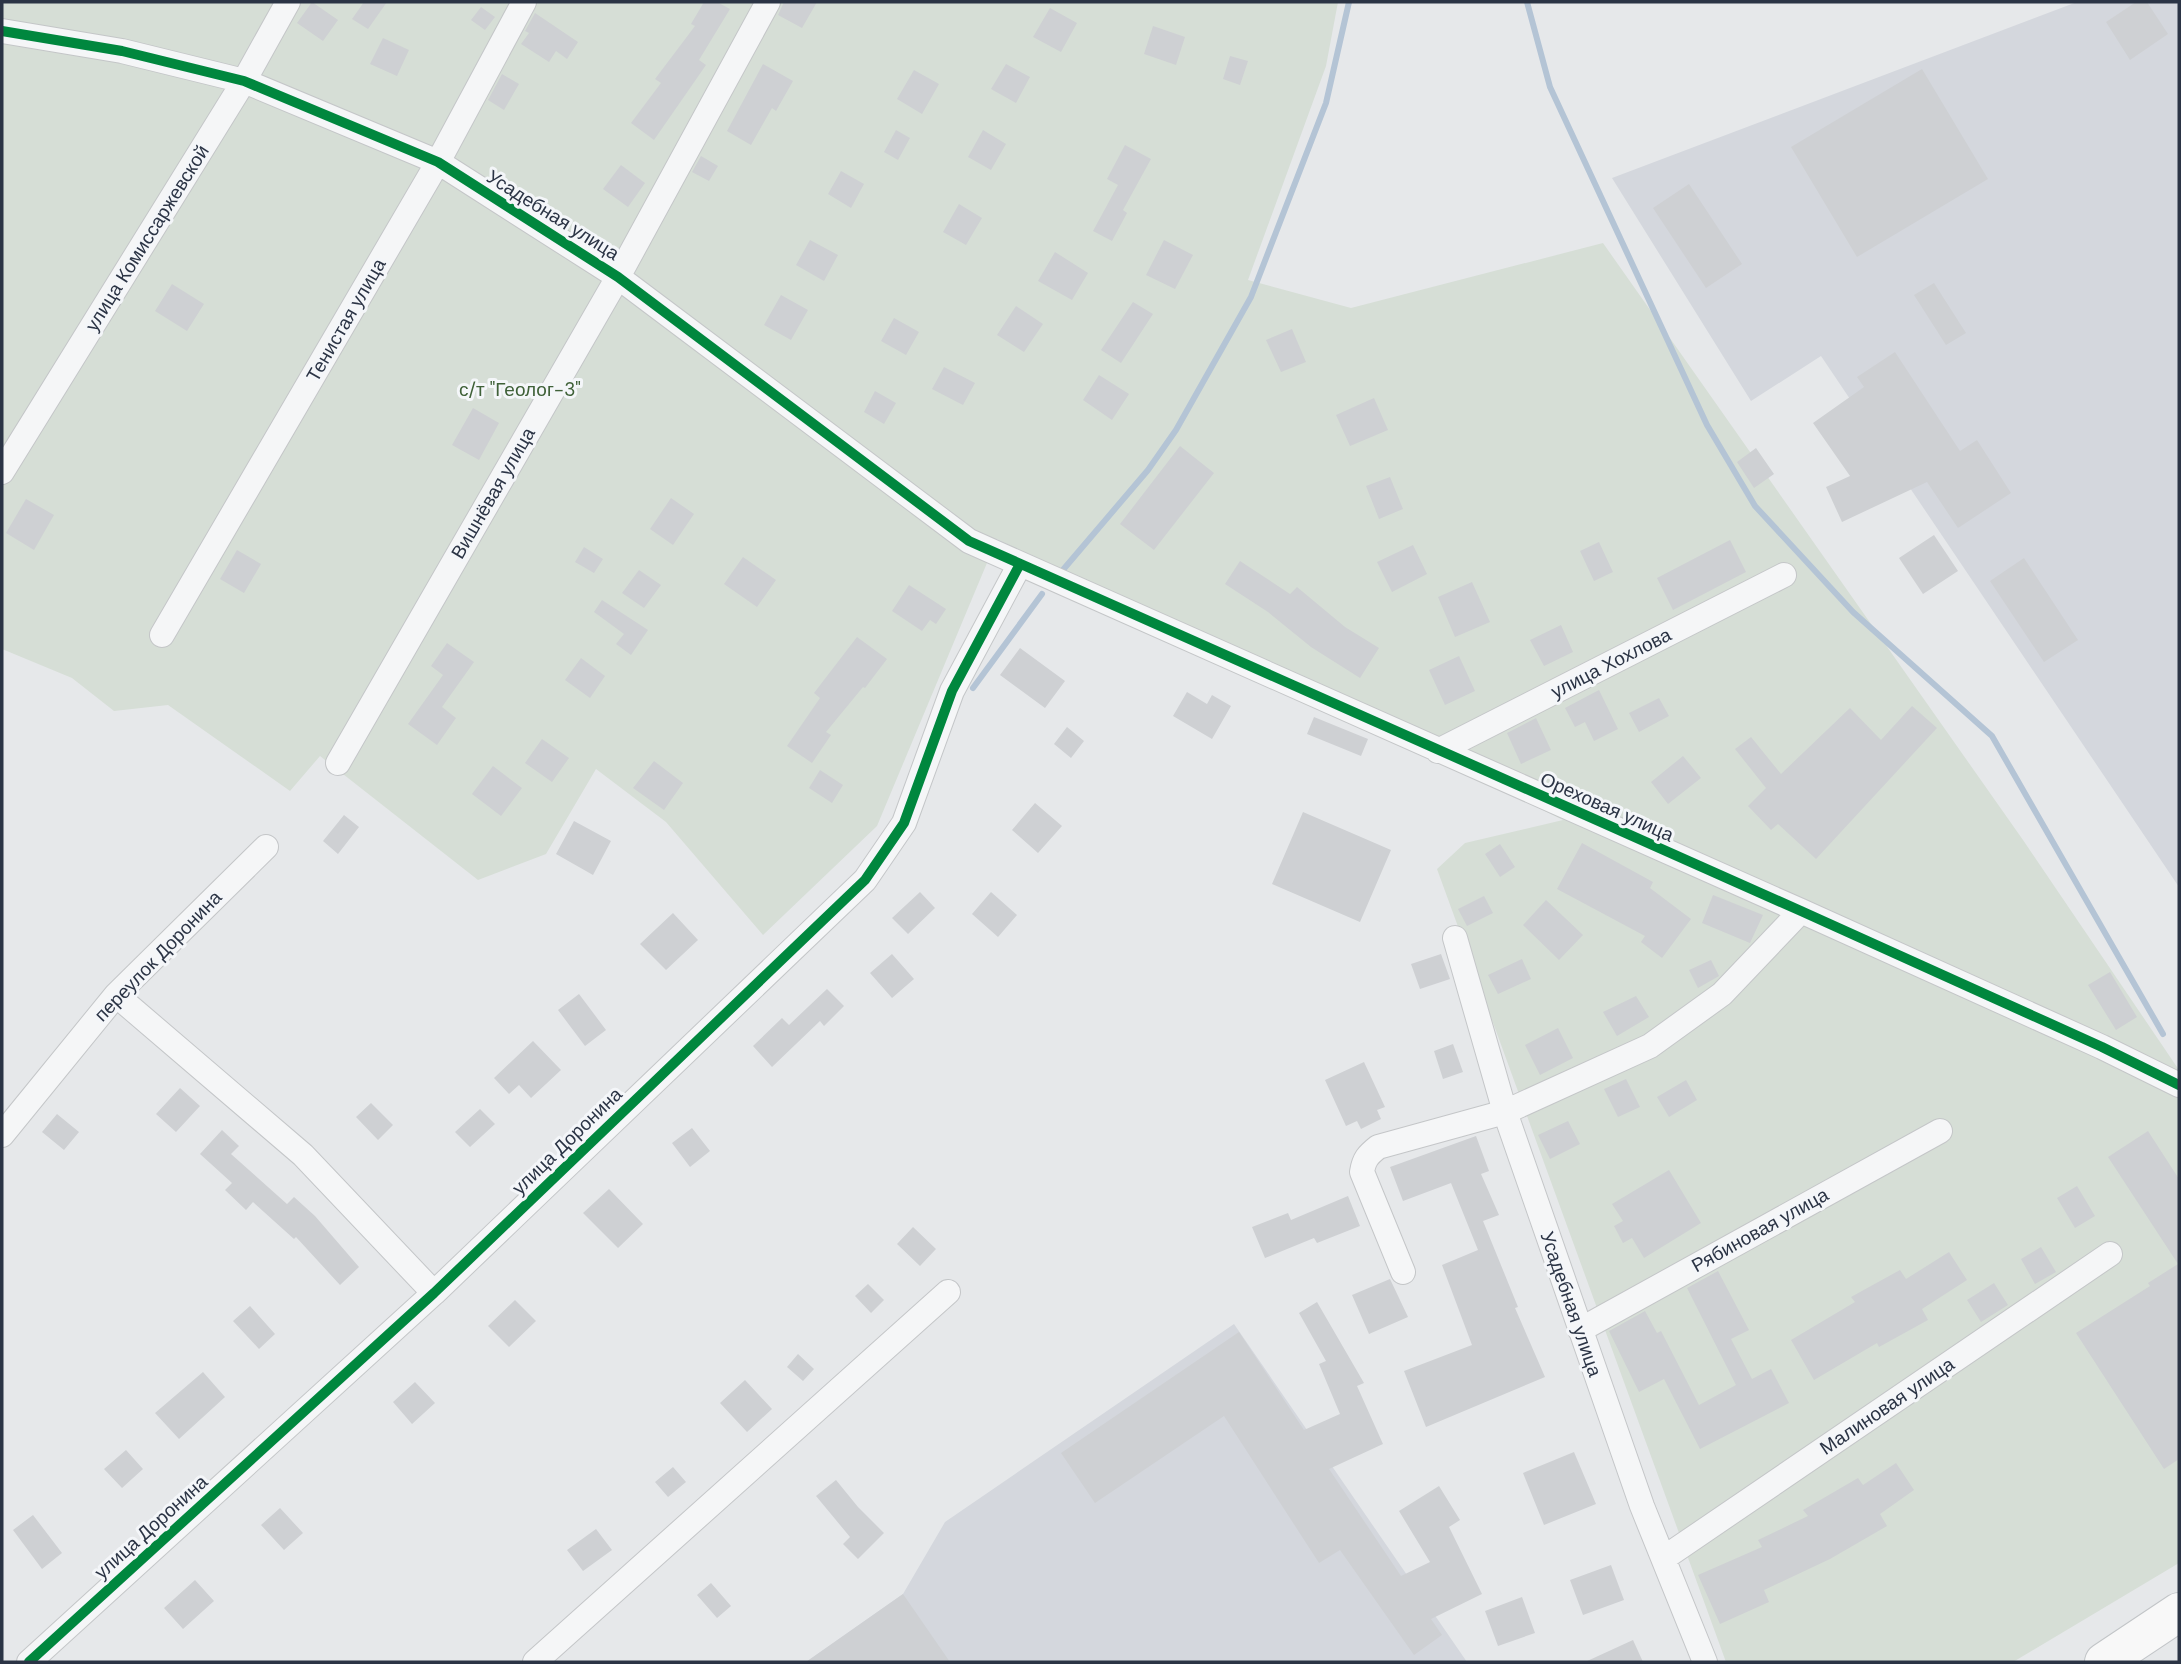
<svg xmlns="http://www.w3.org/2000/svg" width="2181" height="1664" font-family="'DM Sans',sans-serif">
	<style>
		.built { fill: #d4d7dd }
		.green { fill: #d6ded6 }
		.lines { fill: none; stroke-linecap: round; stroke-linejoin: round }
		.stream { stroke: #b4c4d5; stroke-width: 6 }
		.building { fill: #ced0d3 }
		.street-casing { stroke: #c4c6c8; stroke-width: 26 }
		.primary-casing { stroke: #c2c5c8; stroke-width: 40 }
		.street { stroke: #f5f6f7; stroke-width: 24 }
		.primary { stroke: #f8f8f8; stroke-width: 38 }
		.cycleway-casing { stroke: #f4f6f9; stroke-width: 15 }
		.cycleway { stroke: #00873e; stroke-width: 10 }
		.labels { text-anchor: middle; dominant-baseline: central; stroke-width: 6; stroke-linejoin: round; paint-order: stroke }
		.street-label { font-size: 19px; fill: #2b3445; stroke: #f4f6f9 }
		.park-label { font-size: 19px; fill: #3f6138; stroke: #f4f6f9 }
	</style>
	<rect width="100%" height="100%" fill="#e6e8ea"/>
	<path class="built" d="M2077 2H2179V887L1821 356 1751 401 1612 178Z
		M1234 1324 1467 1662H806L903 1594 945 1522Z"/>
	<path class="green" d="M2 2H1338L1326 66 1248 280 1351 308 1603 243 2023 840 2179 1070V1265L2123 1327 2179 1435V1563L2013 1662H1726L1437 869 1465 843 1563 820 997 539 877 826 763 935 666 822 596 769 546 854 478 880 320 756 290 791 168 705 114 711 72 678 2 649Z"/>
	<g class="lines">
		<path class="stream" d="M1527 2 1550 87 1707 425 1755 506 1853 612 1992 736 2163 1034
			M1062 571 1148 470 1176 430 1251 297 1326 103 1349 2
			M973 688 1042 594"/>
	</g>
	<path class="building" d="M312 2 338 20 323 41 297 23Z
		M364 2H387L368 29 352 19Z
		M704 2H717L730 9 699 60 706 65 654 140 631 123 661 83 655 79 695 26 691 24Z
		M784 2H817L802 28 778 15Z
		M2136 2H2147L2168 34 2130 60 2106 22Z
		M481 7 495 17 485 30 471 20Z
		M1050 8 1077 23 1061 52 1033 37Z
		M535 13 578 42 567 59 556 51 549 62 521 44 529 33 525 31Z
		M1153 26 1185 37 1176 65 1144 54Z
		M383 38 409 50 397 76 370 64Z
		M1230 56 1248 61 1240 85 1223 79Z
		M763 64 793 81 776 111 772 108 751 145 727 131Z
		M1006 64 1030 77 1016 103 991 89Z
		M1922 69 1988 179 1857 257 1791 147Z
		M914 70 939 84 922 114 897 99Z
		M502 74 519 84 504 110 488 100Z
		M896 130 910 138 898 160 884 152Z
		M983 130 1006 144 991 170 968 157Z
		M1125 145 1151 159 1123 210 1127 213 1112 241 1093 231 1118 185 1107 179Z
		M701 156 718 166 709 181 692 172Z
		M621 165 645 183 628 207 603 189Z
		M841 171 864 184 851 208 828 194Z
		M1689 184 1742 264 1706 288 1653 208Z
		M959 204 982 218 966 245 943 232Z
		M810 240 838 255 824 281 796 265Z
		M1164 240 1193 255 1175 289 1146 275Z
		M1055 252 1088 273 1072 300 1038 281Z
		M1934 283 1966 333 1946 345 1914 295Z
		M172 284 204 304 187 331 155 311Z
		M781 295 808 310 791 340 764 325Z
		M1133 302 1153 314 1121 363 1101 350Z
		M1016 306 1043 324 1024 352 997 335Z
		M894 318 919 332 906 355 881 341Z
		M1292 329 1306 362 1281 372 1266 340Z
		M1895 352 1960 451 1977 440 2011 493 1958 528 1927 482 1842 522 1826 487 1850 476 1813 423 1864 387 1857 377Z
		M944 367 975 383 963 405 932 389Z
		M1099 375 1129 394 1112 420 1083 400Z
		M875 391 896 403 884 424 864 412Z
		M1374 398 1388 430 1350 446 1336 415Z
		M473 408 499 423 479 460 452 445Z
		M1180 446 1214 473 1154 550 1120 524Z
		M1756 448 1774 474 1754 488 1737 462Z
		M1390 477 1403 509 1379 519 1366 486Z
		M671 498 694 514 673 545 650 529Z
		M26 499 54 515 34 550 6 533Z
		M1934 535 1958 571 1923 594 1899 558Z
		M1730 540 1746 572 1673 610 1657 578Z
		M1599 542 1613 572 1594 581 1580 551Z
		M1413 545 1427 574 1392 592 1377 562Z
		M584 547 603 559 594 573 575 562Z
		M237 550 261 564 244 593 220 579Z
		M743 557 776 580 757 607 724 584Z
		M2024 558 2078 640 2044 662 1990 581Z
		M1240 561 1290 594 1297 587 1345 627 1379 648 1360 678 1311 647 1268 612 1225 584Z
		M639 570 661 585 644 608 622 593Z
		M1472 582 1490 622 1455 637 1438 597Z
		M909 585 946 609 936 624 930 620 922 631 892 611Z
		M602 600 648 630 631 655 616 644 624 634 594 612Z
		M1561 625 1573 652 1544 666 1530 640Z
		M857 637 887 659 865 688 863 687 826 732 831 735 812 763 787 746 820 698 814 693Z
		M447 643 474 662 442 707 456 718 437 745 408 724 443 675 431 666Z
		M1020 648 1065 681 1045 708 1000 675Z
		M1459 656 1475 691 1445 705 1429 670Z
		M581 658 605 676 590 698 565 680Z
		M1599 690 1618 729 1594 741 1585 722 1575 727 1565 708Z
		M1187 692 1207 704 1212 695 1231 706 1212 739 1173 716Z
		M1659 698 1669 716 1639 732 1629 713Z
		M1912 706 1937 728 1816 859 1778 824 1771 830 1748 806 1766 788 1735 749 1751 737 1781 774 1850 708 1881 740Z
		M1314 717 1368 739 1361 756 1307 734Z
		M1536 718 1551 750 1521 764 1507 733Z
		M1067 727 1084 741 1071 758 1054 744Z
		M542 739 569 758 552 782 525 763Z
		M1683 756 1701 778 1668 804 1651 782Z
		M654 761 683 783 664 810 633 788Z
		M493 766 522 788 501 816 472 794Z
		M820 770 843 785 832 803 809 788Z
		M1035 803 1062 826 1038 853 1012 830Z
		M1303 812 1391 850 1360 922 1272 884Z
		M344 815 359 827 338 854 323 841Z
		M574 821 611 841 593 875 556 854Z
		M1582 843 1653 882 1650 888 1691 919 1662 958 1641 942 1645 936 1557 889Z
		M1500 844 1515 867 1500 877 1485 854Z
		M920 892 935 908 908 934 892 918Z
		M991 892 1017 915 998 937 972 914Z
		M1713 895 1763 915 1750 943 1702 923Z
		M1484 896 1493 913 1467 926 1458 909Z
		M1546 900 1583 935 1559 960 1523 925Z
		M673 913 698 940 666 970 640 944Z
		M892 954 914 979 892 998 870 973Z
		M1441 954 1450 979 1420 989 1411 964Z
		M1522 959 1531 979 1498 994 1488 975Z
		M1711 960 1719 976 1698 988 1689 970Z
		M2110 972 2137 1017 2116 1030 2088 985Z
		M827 989 844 1006 824 1026 820 1021 772 1067 753 1046 782 1018 789 1025Z
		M579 994 606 1030 585 1046 558 1010Z
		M1636 996 1649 1017 1617 1036 1603 1012Z
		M1558 1028 1573 1058 1540 1075 1525 1045Z
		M533 1041 561 1070 531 1098 519 1085 509 1094 494 1078Z
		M1453 1044 1463 1072 1443 1079 1434 1051Z
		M1364 1062 1385 1107 1377 1110 1381 1119 1361 1129 1357 1121 1346 1126 1325 1080Z
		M1626 1079 1640 1107 1618 1117 1604 1089Z
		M1686 1080 1697 1100 1669 1117 1657 1097Z
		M180 1088 200 1106 176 1132 156 1114Z
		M371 1103 393 1125 378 1140 356 1117Z
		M480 1109 495 1124 470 1147 455 1132Z
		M57 1114 79 1132 64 1150 42 1132Z
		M1568 1121 1580 1144 1550 1159 1538 1135Z
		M692 1128 710 1151 690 1167 672 1143Z
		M222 1130 239 1146 231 1154 287 1204 294 1197 315 1216 359 1267 340 1285 296 1237 294 1239 253 1202 246 1210 225 1190 232 1183 200 1154Z
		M2148 1131 2179 1179V1459L2164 1469 2076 1333 2150 1286 2148 1283 2178 1264 2108 1157Z
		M1476 1136 1489 1171 1481 1174 1499 1215 1483 1221 1518 1307 1515 1308 1545 1377 1426 1427 1404 1371 1472 1345 1442 1265 1478 1250 1451 1183 1403 1201 1390 1167Z
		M1669 1170 1701 1223 1644 1258 1632 1238 1623 1243 1614 1226 1623 1221 1612 1204Z
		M2077 1186 2095 1216 2075 1228 2057 1198Z
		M609 1189 643 1224 618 1248 583 1213Z
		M1348 1196 1360 1226 1317 1243 1314 1238 1265 1258 1252 1227 1288 1213 1291 1220Z
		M913 1227 936 1249 920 1266 897 1244Z
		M2041 1247 2056 1272 2035 1284 2021 1259Z
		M1949 1252 1967 1280 1922 1309 1928 1320 1879 1347 1877 1343 1814 1380 1791 1340 1855 1302 1851 1297 1900 1270 1906 1279Z
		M1718 1271 1749 1330 1731 1339 1752 1379 1771 1369 1789 1403 1700 1449 1664 1379 1639 1392 1609 1331 1645 1311 1657 1333 1661 1331 1699 1405 1736 1385 1687 1288Z
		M1390 1279 1408 1317 1369 1334 1352 1295Z
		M1994 1283 2008 1305 1981 1322 1967 1300Z
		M868 1284 884 1300 871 1313 855 1296Z
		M515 1300 536 1321 509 1347 488 1326Z
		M1317 1302 1364 1383 1357 1386 1383 1444 1329 1469 1401 1576 1430 1562 1399 1511 1439 1486 1460 1520 1449 1527 1482 1594 1431 1619 1442 1635 1414 1655 1340 1550 1319 1563 1224 1416 1095 1503 1061 1453 1239 1332 1304 1430 1340 1414 1319 1364 1326 1361 1299 1313Z
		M250 1306 275 1334 259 1349 233 1321Z
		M798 1354 814 1369 803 1381 787 1367Z
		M203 1372 225 1397 179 1439 155 1413Z
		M745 1380 772 1409 747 1432 720 1403Z
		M415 1382 435 1403 412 1424 393 1402Z
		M126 1450 143 1469 122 1488 104 1469Z
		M1574 1452 1596 1504 1544 1525 1523 1473Z
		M1896 1463 1914 1490 1880 1514 1887 1526 1830 1559 1764 1590 1769 1602 1720 1624 1698 1575 1762 1547 1758 1540 1808 1516 1803 1510 1858 1478 1863 1485Z
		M673 1467 686 1482 668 1497 655 1482Z
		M836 1480 858 1507 884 1533 858 1559 843 1544 850 1537 816 1496Z
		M280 1508 303 1533 284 1550 261 1525Z
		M33 1515 62 1553 42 1569 13 1530Z
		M596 1529 612 1550 583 1571 567 1550Z
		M1611 1565 1624 1600 1583 1615 1570 1580Z
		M195 1580 214 1601 183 1629 164 1608Z
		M711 1583 731 1606 717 1618 697 1595Z
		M903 1594 950 1662H806Z
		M1522 1597 1535 1633 1498 1646 1485 1611Z
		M1633 1640 1643 1662H1585Z"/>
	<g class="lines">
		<defs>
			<path id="street" d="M2 31 122 51 244 81 438 162 618 277 969 541 1801 911 2102 1047 2179 1085
				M2 472 244 81 288 2
				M162 635 438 162 524 2
				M1438 751 1784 575
				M338 763 618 277 768 2
				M1455 938 1505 1112 1642 1506 1705 1662
				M116 995 303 1155 434 1293
				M2 1135 116 995 266 847
				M1403 1272 1362 1172C1364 1159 1368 1155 1378 1147L1505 1112 1650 1046 1722 994 1801 911
				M1580 1330 1940 1131
				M1664 1558 2110 1254
				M29 1662 434 1293 865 880 904 823 952 691 1020 564
				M535 1662 948 1292"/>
			<path id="primary" d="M2104 1662 2179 1612"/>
		</defs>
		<use href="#street" class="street-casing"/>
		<use href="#primary" class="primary-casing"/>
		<use href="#street" class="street"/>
		<use href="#primary" class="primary"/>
		<defs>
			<path id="cycleway" d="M2 31 122 51 244 81 438 162 618 277 969 541 1801 911 2102 1047 2179 1085
				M29 1662 434 1293 865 880 904 823 952 691 1020 564"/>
		</defs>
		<use href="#cycleway" class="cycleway-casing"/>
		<use href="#cycleway" class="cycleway"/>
	</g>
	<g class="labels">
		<g class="street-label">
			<text transform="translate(553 215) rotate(32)">Усадебная улица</text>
			<text transform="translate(147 238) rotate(-58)">улица Комиссаржевской</text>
			<text transform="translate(346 320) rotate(-60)">Тенистая улица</text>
			<text transform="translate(493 493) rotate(-60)">Вишнёвая улица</text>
			<text transform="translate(1611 663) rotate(-27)">улица Хохлова</text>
			<text transform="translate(1607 807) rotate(24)">Ореховая улица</text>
			<text transform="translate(158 956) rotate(-46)">переулок Доронина</text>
			<text transform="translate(567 1141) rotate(-44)">улица Доронина</text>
			<text transform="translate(1760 1230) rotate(-29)">Рябиновая улица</text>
			<text transform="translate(1571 1304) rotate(71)">Усадебная улица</text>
			<text transform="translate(1887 1406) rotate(-34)">Малиновая улица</text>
			<text transform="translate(151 1527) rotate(-42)">улица Доронина</text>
		</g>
		<g class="park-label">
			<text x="520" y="389">с/т "Геолог-3"</text>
		</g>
	</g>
	<rect width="2181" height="1664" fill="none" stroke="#2b3445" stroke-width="7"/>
</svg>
